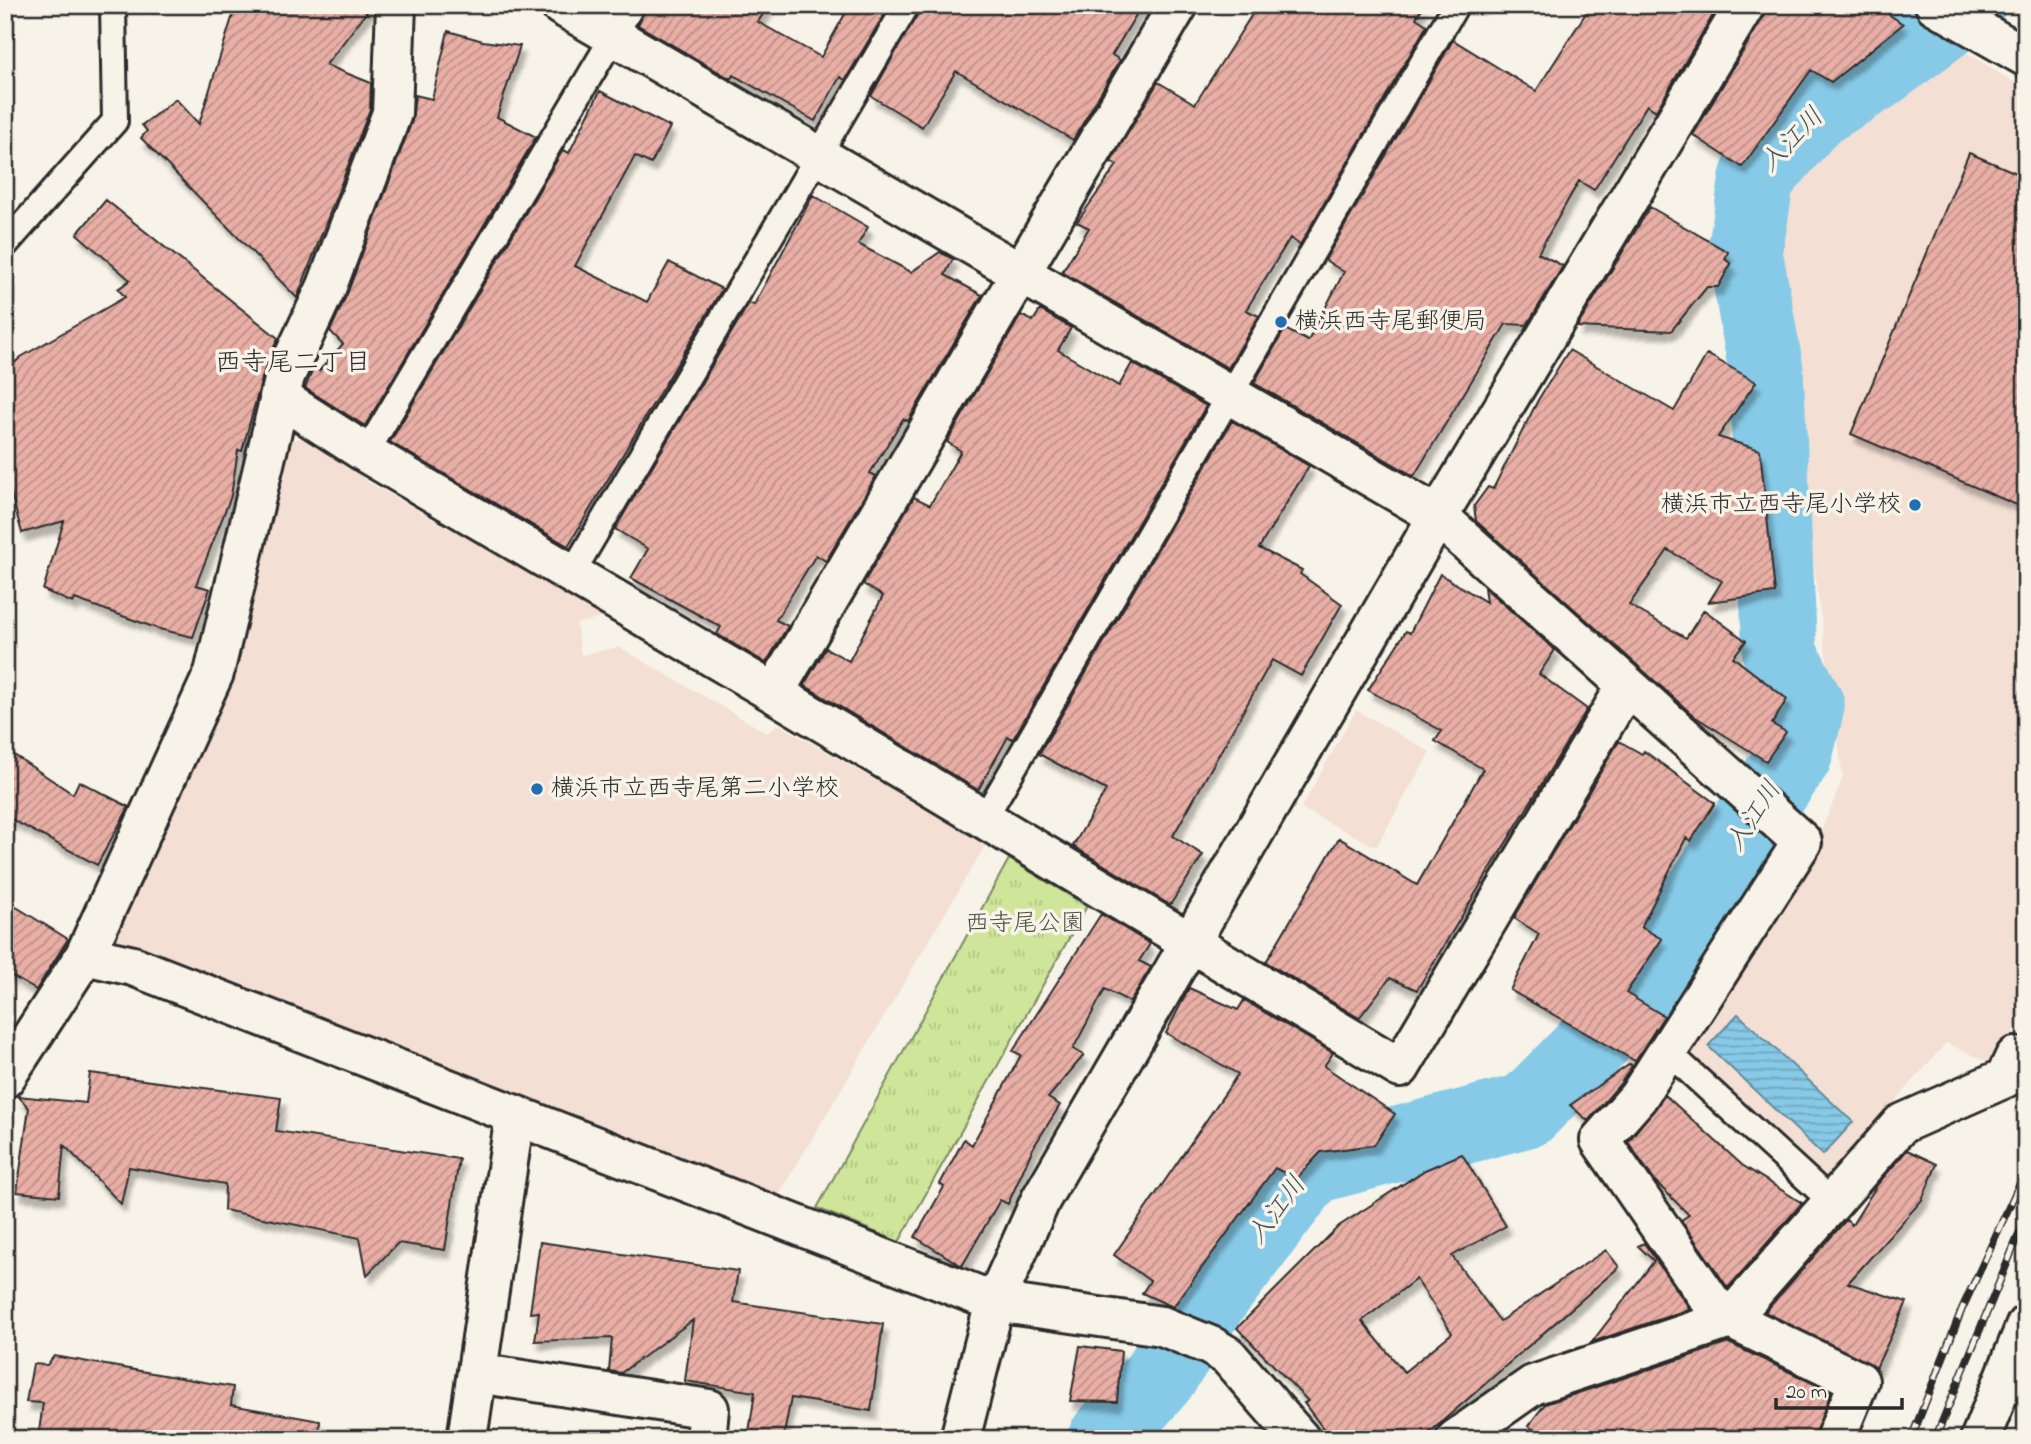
<svg xmlns="http://www.w3.org/2000/svg" width="2031" height="1444" font-family="'Indie Flower','Klee One',sans-serif">
	<style>
		.built { fill: #f3dfd4 }
		.park { fill: url(#park-tufts); stroke: #7c8862; stroke-width: 2 }
		.water { fill: url(#water-rules); stroke: #628a9c; stroke-width: 2 }
		.lines { fill: none; stroke-linecap: round; stroke-linejoin: round }
		.river { stroke: #86cae7; stroke-width: 75 }
		.building { fill: url(#building-hatch); stroke: #2b2b2b; stroke-width: 2; fill-rule: evenodd; filter: url(#shadow) }
		.lane-casing { stroke: #2b2b2b; stroke-width: 30 }
		.street-casing { stroke: #2b2b2b; stroke-width: 44 }
		.secondary-casing { stroke: #2b2b2b; stroke-width: 44 }
		.lane { stroke: #f7f3e8; stroke-width: 24 }
		.street { stroke: #f7f3e8; stroke-width: 38 }
		.secondary { stroke: #f7f3e8; stroke-width: 38 }
		.rail-casing { stroke: #2b2b2b; stroke-width: 8 }
		.rail { stroke: #f7f3e8; stroke-width: 5; stroke-dasharray: 16; stroke-linecap: butt }
		.poi-dot { fill: #1f6fb2; stroke: #f7f3e8; stroke-width: 2.5 }
		.labels { text-anchor: middle; dominant-baseline: central; stroke-width: 7; stroke-linejoin: round; paint-order: stroke }
		.poi-label { font-size: 24px; fill: #2b2b2b; stroke: #f7f3e8; text-anchor: start }
		.park-label { font-size: 24px; fill: #4c5041; stroke: #f7f3e8 }
		.water-label { font-size: 26px; font-style: italic; fill: #42535a; stroke: #f7f3e8 }
		.neighbourhood-label { font-size: 26px; fill: #2b2b2b; stroke: #f7f3e8 }
	</style>
	<defs>
		<pattern id="park-tufts" width="24" height="20" patternUnits="userSpaceOnUse" patternTransform="scale(1.75)"><rect width="24" height="20" fill="#cee59a"/><path d="M3 7l-1-3M5 7V3M7 7l1-3M15 17l-1-3M17 17v-4M19 17l1-3" fill="none" stroke="#b1c585"/></pattern>
		<pattern id="water-rules" width="6" height="5" patternUnits="userSpaceOnUse" patternTransform="scale(1.75)"><rect width="6" height="5" fill="#86cae7"/><path d="M0 2.5h6" fill="none" stroke="#6ea4bb"/></pattern>
		<pattern id="building-hatch" width="6" height="6" patternUnits="userSpaceOnUse" patternTransform="scale(1.75)"><rect width="6" height="6" fill="#e9afa6"/><path d="M-1 1l2-2M0 6l6-6M5 7l2-2" fill="none" stroke="#bd8f87"/></pattern>
		<filter id="shadow"><feDropShadow dx="4.5" dy="8" stdDeviation="2" flood-color="#0004"/></filter>
	</defs>
	<rect width="100%" height="100%" fill="#f7f3e8"/>
	<filter id="ink" filterUnits="userSpaceOnUse"><feTurbulence type="fractalNoise" baseFrequency=".0143" numOctaves="2"/><feDisplacementMap in="SourceGraphic" scale="14" xChannelSelector="R" yChannelSelector="G"/><feConvolveMatrix kernelMatrix="1 2 1 2 8 2 1 2 1" color-interpolation-filters="sRGB"/></filter>
	<g filter="url(#ink)">
		<path class="built" d="M1958 47 2026 90V1002L1999 1067 1946 1043 1827 1180 1680 1050 1814 850 1843 777 1768 233 1778 182 1812 143 1865 98Z
			M303 438 345 462 368 482 455 532 463 533 605 617 576 624 581 655 619 647 767 733 778 724 986 844 774 1203 122 948 112 931 214 727 290 440Z
			M1356 710 1430 752 1376 847 1301 808Z"/>
		<path class="park" d="M1009 859 1087 906 899 1242 817 1208Z"/>
		<path class="water" d="M1738 1014 1853 1122 1823 1155 1708 1046Z"/>
		<g class="lines">
			<path class="river" d="M1105 1439 1159 1377 1208 1302 1311 1167 1527 1110 1582 1054 1647 983 1682 923 1795 755 1807 706 1780 654 1766 370 1745 252 1757 178 1812 113 1874 75 1968 5"/>
		</g>
		<path class="building" d="M236 5H372L326 65 371 83 370 109 297 298 141 138 147 131 142 125 176 99 199 124Z
			M647 5H769L758 22 821 57 850 5H890L845 80 840 77 815 121 733 75 731 79 638 25Z
			M922 5H1142L1112 55 1120 60 1073 140 956 71 922 127 871 96Z
			M1258 5H1424L1416 18 1427 25 1300 245 1290 238 1246 310 1259 316 1228 368 1062 272 1089 228 1077 222 1117 165 1111 162 1158 82 1195 104Z
			M1591 5H1719L1656 111 1647 105 1594 190 1579 181 1538 253 1563 266 1527 325 1506 324 1414 476 1254 383 1285 329 1308 341 1344 272 1325 260 1453 40 1536 91Z
			M1767 5H1875L1903 24 1831 82 1811 70 1742 167 1693 135 1764 16Z
			M448 31 483 41 520 46 497 117 536 137 365 426 305 388 314 367 319 371 343 344 330 331 347 294 412 121 415 95 432 99Z
			M600 91 670 127 651 164 635 156 575 266 647 302 669 262 722 289 568 546 390 442 563 150 569 153Z
			M1969 153 2026 177V509L1851 434Z
			M813 195 868 227 858 244 911 272 940 252 953 259 945 275 982 295 908 421 903 419 870 473 876 476 826 561 816 555 776 620 788 626 766 663 717 634 721 627 631 578 648 549 615 529 749 303 754 305Z
			M106 200 278 338 264 371 242 451 238 450 231 496 196 585 210 589 193 637 159 629 75 599 73 603 43 590 64 521 22 533 5 472V371L21 357 125 297 118 289 130 280 77 234Z
			M1650 207 1728 252 1725 259 1731 264 1718 287H1707L1671 331 1577 327Z
			M1040 310 1071 328 1058 350 1119 386 1132 363 1206 406 1013 739 1008 737 978 790 804 685 826 648 849 661 883 596 863 584 914 497 930 505 961 451 947 442 1021 315 1033 321Z
			M1569 350 1674 411 1707 354 1756 382 1718 437 1760 450 1775 593 1709 602 1722 581 1668 550 1629 605 1686 638 1704 610 1746 641 1733 657 1787 699 1772 724 1786 732 1766 761 1694 716 1476 521 1474 506 1488 487 1493 489 1538 400Z
			M1232 421 1309 466 1259 548 1302 570 1300 574 1342 604 1301 676 1272 660 1173 836 1203 855 1170 905 1073 846 1106 790 1039 754Z
			M1440 574 1486 602 1484 587 1555 650 1539 674 1587 709 1417 990 1390 978 1359 1018 1266 962 1339 838 1417 885 1483 769 1435 741 1442 731 1368 690 1406 631 1410 633Z
			M1619 741 1642 754 1644 751 1715 803 1691 841 1686 838 1641 927 1662 939 1626 993 1664 1016 1635 1061 1510 990 1539 934 1514 918Z
			M5 749 73 794 79 781 129 807 97 865 5 816Z
			M5 900 68 939 36 990 5 972Z
			M1101 914 1150 944 1139 961 1151 967 1130 1002 1105 989 1073 1049 1084 1055 1048 1098 1060 1105 1033 1148 1008 1204 1000 1200 962 1266 915 1237 944 1187 940 1184 964 1139 972 1145 1021 1055 1013 1051Z
			M1189 988 1238 1010 1244 1000 1333 1053 1324 1066 1395 1114 1374 1145 1321 1152 1296 1179 1275 1168 1173 1307 1142 1293 1150 1281 1114 1255 1238 1074 1166 1033Z
			M1630 1064 1632 1066 1620 1084 1588 1121 1570 1105Z
			M90 1073 281 1098 276 1131 459 1159 445 1250 398 1243 367 1275 360 1238 224 1210 225 1184 129 1167 121 1204 64 1145 59 1196 17 1192 29 1108 18 1096 86 1103Z
			M1665 1095 1742 1165 1802 1203 1728 1288 1681 1220 1689 1215 1654 1180 1628 1142Z
			M1907 1150 1937 1164 1922 1200 1848 1283 1907 1302 1876 1368 1765 1312 1846 1220 1852 1225 1877 1185Z
			M1462 1154 1506 1226 1452 1256 1500 1321 1606 1250 1619 1267 1422 1439H1331L1304 1403 1308 1401 1237 1328 1339 1226 1425 1170ZM1416 1279 1452 1333 1404 1372 1362 1321Z
			M540 1242 738 1271 733 1302 883 1324 871 1411 791 1398 783 1439H748L755 1392 685 1381 693 1320 621 1373 609 1371 612 1338 535 1341 539 1312 530 1313Z
			M1644 1243 1690 1309 1592 1342 1654 1261 1638 1246Z
			M1729 1343 1831 1392 1814 1439H1549L1528 1426 1545 1404Z
			M1080 1346 1121 1351 1117 1402 1070 1401Z
			M54 1356 233 1387 231 1405 320 1421 319 1439H38L43 1403 26 1402 33 1364 47 1365Z"/>
		<g class="lines">
			<defs>
				<path id="lane" d="M5 245 115 121 113 5
					M366 453 632 5
					M571 575 907 5
					M984 819 1456 5
					M1667 1051 1832 1202"/>
				<path id="street" d="M560 5 1438 516 1802 842 1638 1097 1600 1140 1712 1303 1730 1319 1859 1381 1835 1439
					M1935 5 2026 57
					M279 397 366 453 774 693 1400 1068 1627 685
					M774 693 1178 5
					M85 955 133 966 995 1302 1162 1326 1211 1346 1228 1356 1300 1439
					M5 1078 85 955 214 673 285 376 327 286 392 113 396 5
					M477 1373 709 1409 706 1439
					M467 1439 515 1115
					M1456 1439 1533 1385 1730 1319 1901 1124 2005 1078 2015 1057
					M1980 1439 2026 1325"/>
				<path id="secondary" d="M960 1439 995 1302 1041 1199 1438 516 1745 5"/>
			</defs>
			<use href="#lane" class="lane-casing"/>
			<use href="#street" class="street-casing"/>
			<use href="#secondary" class="secondary-casing"/>
			<use href="#lane" class="lane"/>
			<use href="#street" class="street"/>
			<use href="#secondary" class="secondary"/>
			<defs>
				<path id="rail" d="M1911 1439 1962 1309 2026 1170
					M1935 1439 2026 1217"/>
			</defs>
			<use href="#rail" class="rail-casing"/>
			<use href="#rail" class="rail"/>
		</g>
	</g>
	<g class="poi-dot">
		<circle cx="1281" cy="322" r="7"/>
		<circle cx="1915" cy="505" r="7"/>
		<circle cx="537" cy="789" r="7"/>
	</g>
	<g class="labels">
		<g class="poi-label">
			<text x="1295" y="322">横浜西寺尾郵便局</text>
			<text x="1901" y="505" text-anchor="end">横浜市立西寺尾小学校</text>
			<text x="551" y="789">横浜市立西寺尾第二小学校</text>
		</g>
		<g class="park-label">
			<text x="1025" y="924">西寺尾公園</text>
		</g>
		<g class="water-label">
			<text transform="translate(1793 141) rotate(-46)">入江川</text>
			<text transform="translate(1755 817) rotate(-57)">入江川</text>
			<text transform="translate(1278 1211) rotate(-53)">入江川</text>
		</g>
		<g class="neighbourhood-label">
			<text x="293" y="364">西寺尾二丁目</text>
		</g>
	</g>
	<rect width="2031" height="1444" fill="none" stroke="#f7f3e8" stroke-width="28"/>
	<rect x="14" y="14" width="2003" height="1416" fill="none" stroke="#2b2b2b" stroke-width="2.5" filter="url(#ink)"/>
	<path d="M1776 1398v10h126v-10" fill="none" stroke="#2b2b2b" stroke-width="3.5"/>
	<text x="1786" y="1398" font-size="21" fill="#2b2b2b" stroke="#f7f3e8" stroke-width="5" paint-order="stroke">20 m</text>
</svg>
